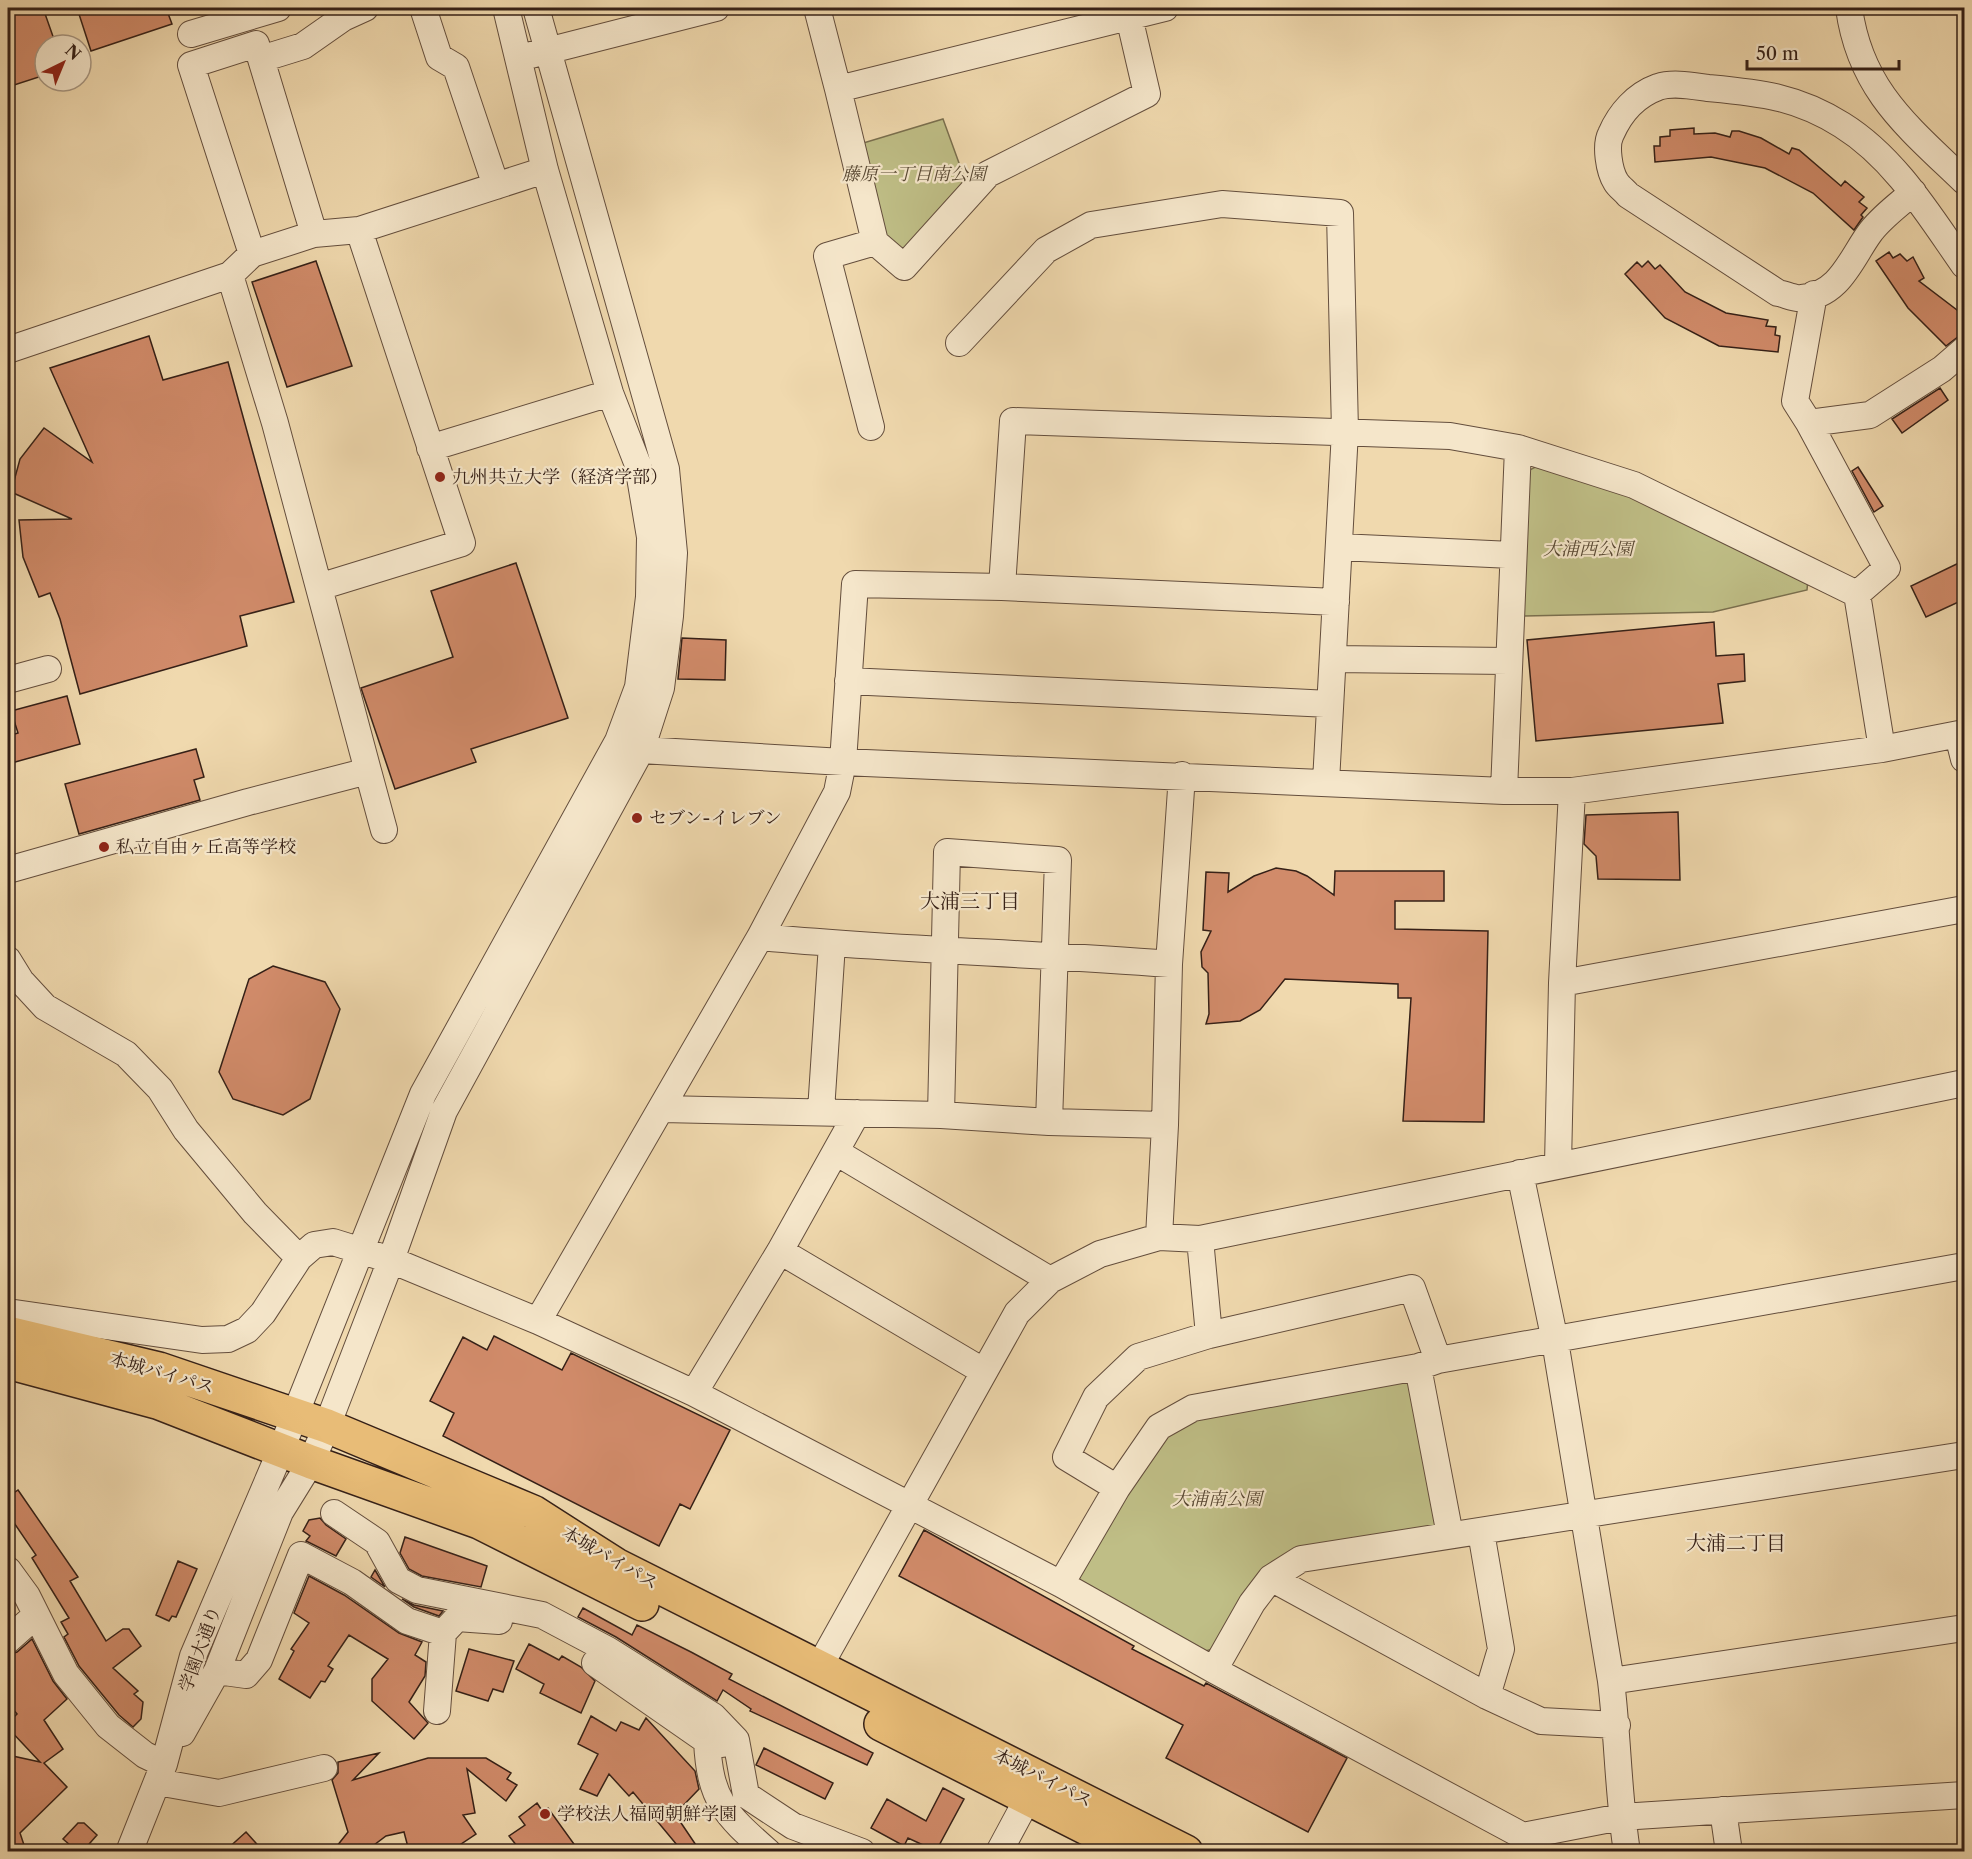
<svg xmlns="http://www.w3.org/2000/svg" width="1972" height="1859" font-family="'Libre Caslon Text','Noto Serif JP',serif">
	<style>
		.green { fill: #bfbe86; stroke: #7a6f4e; stroke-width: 1.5 }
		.building { fill: #d18b6a; stroke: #352017; stroke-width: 1.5 }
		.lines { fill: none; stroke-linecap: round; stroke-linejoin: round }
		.minor-casing { stroke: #644e3d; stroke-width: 28 }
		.highway-casing { stroke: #352017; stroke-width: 36 }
		.minor { stroke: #f5e6ca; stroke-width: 26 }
		.highway { stroke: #e8bc77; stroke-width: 33 }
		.poi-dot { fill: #8f2418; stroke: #f5e6ca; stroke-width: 2 }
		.labels { text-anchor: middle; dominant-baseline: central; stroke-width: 4.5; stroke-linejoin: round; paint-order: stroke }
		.park-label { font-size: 18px; font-style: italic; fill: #584833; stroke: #f5e6ca }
		.poi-label { font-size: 18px; fill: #352017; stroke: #f5e6ca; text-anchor: start }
		.street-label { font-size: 18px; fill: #352017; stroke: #f5e6ca }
		.neighbourhood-label { font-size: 20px; fill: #352017; stroke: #f5e6ca }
	</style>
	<rect width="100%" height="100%" fill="#f0d9ae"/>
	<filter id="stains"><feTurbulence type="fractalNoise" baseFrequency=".00333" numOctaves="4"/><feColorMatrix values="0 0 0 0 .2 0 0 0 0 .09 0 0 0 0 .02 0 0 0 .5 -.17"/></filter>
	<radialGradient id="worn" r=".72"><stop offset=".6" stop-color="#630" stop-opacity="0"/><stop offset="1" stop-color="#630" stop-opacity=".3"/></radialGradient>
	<path class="green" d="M943 119 967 185 901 253 883 239 860 144Z
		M1539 465 1645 499 1808 579 1807 590 1713 612 1521 616 1524 473Z
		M1406 1378 1414 1383 1439 1519 1435 1527 1292 1552 1272 1562 1252 1582 1212 1649 1203 1652 1079 1586 1076 1576 1152 1446 1194 1418Z"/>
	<path class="building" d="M8 8H43L56 45H45V75L8 87Z
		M77 8H166L172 24 91 51Z
		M1694 128V134L1715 133 1730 137 1732 131H1739L1761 138 1789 154 1792 148 1799 150 1841 186 1845 181 1864 197 1859 202 1867 208 1861 215 1863 217 1854 230 1813 193 1765 168 1711 157 1655 162 1654 146H1660V137L1670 136V130Z
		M1889 252 1893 258 1900 254 1907 261 1913 257 1924 278 1919 281 1957 310 1962 317 1958 322 1964 328 1959 336 1946 346 1908 308 1876 261Z
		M316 261 352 366 287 387 252 282Z
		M1648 261 1655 269 1660 265 1685 292 1726 313 1768 320 1766 326 1776 327 1775 335 1780 336 1778 352 1719 346 1665 318 1625 274 1637 262 1642 267Z
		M149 336 163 380 228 362 294 602 240 616 247 646 80 694 60 619 50 593 39 597 23 557 19 520 72 519 11 492 20 459 44 428 92 462 50 368Z
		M1940 388 1948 400 1902 433 1892 419Z
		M1858 467 1883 506 1874 512 1852 471Z
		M1965 560V599L1926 617 1911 586Z
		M516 563 568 718 471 749 476 762 395 789 361 688 453 657 431 591Z
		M1714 622 1716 656 1744 654 1745 681 1718 684 1723 723 1536 741 1527 640Z
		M682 638 726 640 725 680 678 679Z
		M67 696 80 744 8 764V736L18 733 11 711Z
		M196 749 204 777 194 780 200 800 79 834 65 784Z
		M1678 812 1680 880 1598 879 1596 856 1584 844 1586 815Z
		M1276 868 1296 871 1307 876 1334 895 1335 871H1444V901H1395V929L1488 931 1484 1122 1403 1121 1411 998H1398V984L1285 979 1260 1010 1240 1021 1206 1024 1209 1014 1208 973 1202 967 1201 952 1211 931 1203 930 1206 872 1229 873 1228 892 1254 876Z
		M273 966 325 982 340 1009 310 1099 283 1115 233 1099 219 1072 249 979Z
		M494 1336 562 1370 571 1353 730 1430 690 1509 680 1504 659 1546 443 1436 454 1413 430 1401 463 1337 487 1350Z
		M18 1490 78 1577 70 1581 106 1641 123 1629H129L141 1646 113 1668 138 1691 134 1694 143 1702 141 1719 133 1727 119 1715 79 1666 64 1637 68 1634 61 1622 69 1618 32 1558 36 1555 8 1514V1497Z
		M320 1518 326 1525 346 1539 336 1556 306 1541 310 1536 303 1531 309 1520Z
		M924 1530 1134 1646 1132 1649 1204 1686 1206 1683 1347 1758 1308 1832 1166 1758 1183 1725 899 1576Z
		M405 1537 487 1566 481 1587 422 1576 409 1569 400 1553Z
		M178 1561 197 1569 176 1617 172 1616 169 1621 156 1615Z
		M375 1570 385 1587 371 1577Z
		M309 1576 344 1595 399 1633 422 1642 415 1655 426 1662 425 1676 409 1702 428 1723 414 1739 372 1701V1679L388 1659 349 1635 328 1666 333 1669 325 1682 321 1681 310 1698 279 1679 294 1651 291 1649 309 1623 294 1613Z
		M402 1599 414 1605 443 1611 439 1616 414 1607Z
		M583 1608 632 1635 637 1625 691 1652 732 1674 729 1679 873 1753 867 1765 750 1711 751 1709 723 1690 717 1701 616 1637 578 1617Z
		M32 1639 53 1681 67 1699 44 1720 63 1749 44 1763 67 1787 20 1833 26 1851H8V1755L40 1762 8 1728V1723L17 1714 8 1703V1655L17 1652Z
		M529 1644 559 1660 562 1656 581 1667 595 1681 581 1713 540 1693 544 1684 516 1669Z
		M469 1649 514 1661 503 1692 493 1689 488 1701 456 1691Z
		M591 1716 616 1731 621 1722 639 1730 646 1718 695 1771 699 1789 675 1814 700 1851H682L633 1792 629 1796 609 1774 597 1796 580 1789 598 1754 578 1744Z
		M764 1748 833 1783 825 1799 756 1765Z
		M379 1753 353 1780 428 1758H486L511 1773 507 1779 517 1785 506 1801 467 1769 475 1813 463 1815 476 1834 458 1846 437 1851H409L404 1832 386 1836 366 1851H333L348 1832 332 1780 338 1773V1762Z
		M943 1788 964 1799 936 1851 908 1838 904 1846 871 1828 887 1799 926 1821Z
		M537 1803 543 1812 548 1808 579 1851H521L509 1836 525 1825 519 1817Z
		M78 1823H84L97 1835 83 1851H77L63 1839Z
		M246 1832 263 1851H225Z"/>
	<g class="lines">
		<defs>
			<path id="minor" d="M423 8 439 57 456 67 496 186
				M817 8 838 89 1165 8
				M1849 8C1860 90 1908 127 1964 181
				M191 34 278 8
				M531 55 716 8
				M838 89 875 242 904 267 988 174 1147 94 1127 8
				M1913 192C1899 205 1880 218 1869 234 1851 259 1839 296 1801 298 1794 299 1785 294 1778 293L1628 195C1625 191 1619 187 1616 182 1609 171 1605 145 1611 134 1620 113 1636 95 1658 87 1673 82 1693 86 1708 88 1760 93 1796 96 1842 125 1895 158 1929 215 1964 265
				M314 234 261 59 303 46 343 18 365 8
				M252 254 191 65 256 44 261 59
				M1814 294 1795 401 1809 423 1870 415 1942 369 1964 350
				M959 343 1046 250 1091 225 1222 204 1340 213 1345 431 1326 782
				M8 350 230 275 252 254 314 234 359 230 545 170
				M1809 423 1887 568 1857 594
				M871 427 827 256 875 242
				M430 448 610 393
				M1339 547 1512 555
				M319 587 462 543 359 230
				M1002 587 1013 421 1450 436 1518 448 1634 485 1857 594 1882 749
				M1333 659 1508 661
				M8 680 48 669
				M848 681 1330 704
				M1958 735 1964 759
				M627 745 641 750 843 762 1504 791H1572L1882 749 1964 733
				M368 771 384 830
				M1504 791 1518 448
				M8 870 248 802 368 771 275 423 230 275
				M760 937 837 792 843 762 855 584 1002 587 1336 602
				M8 960 21 981 45 1007 126 1054 160 1089 186 1130 255 1213 299 1258
				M1562 983 1964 909
				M662 1109 941 1115 1049 1122 1165 1125
				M821 1111 832 944
				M941 1115 947 852 1058 860 1049 1122
				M1558 1164 1562 983 1572 791
				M1520 1173 1555 1341 1611 1681C1618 1738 1618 1795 1627 1852
				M1159 1237 1165 1125 1169 964 1182 775
				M1200 1239 1209 1335
				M780 1251 983 1371
				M1050 1280 1100 1254 1159 1237 1200 1239 1964 1083
				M8 1312 202 1340 228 1339 247 1330 263 1313 299 1258 314 1245 333 1242 391 1260 538 1321 694 1393 1061 1584 1214 1670 1523 1836 1621 1817 1964 1795
				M538 1321 760 937C896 950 1032 953 1169 964
				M1418 1367 1450 1535
				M694 1393 780 1251 857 1113
				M1117 1488 1066 1457 1096 1397 1138 1357 1209 1335 1412 1288 1438 1360
				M334 1513 377 1542 398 1580 417 1590 542 1615 608 1650 713 1716 736 1740 746 1795 793 1826 862 1852
				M1481 1532 1501 1649 1487 1696
				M8 1570 27 1596 66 1674 108 1726 145 1755 164 1764
				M1271 1578 1487 1696 1541 1721 1617 1725
				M1061 1584 1117 1488 1159 1427 1193 1408 1418 1367 1438 1360 1964 1266
				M8 1640 35 1616
				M595 1663 707 1741
				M818 1669 1017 1313 1050 1280 836 1152
				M1214 1670 1252 1603 1271 1578 1301 1559 1964 1455
				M217 1671 246 1675 259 1660 301 1555 352 1582 407 1621 443 1633
				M1611 1681 1964 1628
				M437 1711 443 1633 457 1618 499 1621
				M182 1733 217 1671 280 1512 311 1462 327 1426 391 1260 444 1111 641 750 661 688 670 616 674 553 666 469 536 8
				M722 1744 707 1741C710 1801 725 1814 768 1852
				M157 1782 219 1793 324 1768
				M1723 1810 1729 1852
				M129 1852 164 1764 193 1656 281 1450 423 1094 618 741 638 687 649 597 650 537 638 465 610 393 545 170 506 8
				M999 1852 1028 1798"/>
			<path id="highway" d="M8 1333 159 1369 327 1426 533 1512 616 1565 1186 1852
				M8 1362 157 1402 311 1462 479 1522 642 1604
				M881 1724 1134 1852"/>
		</defs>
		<use href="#minor" class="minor-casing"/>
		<use href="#highway" class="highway-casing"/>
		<use href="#minor" class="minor"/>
		<use href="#highway" class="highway"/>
	</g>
	<g class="poi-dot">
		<circle cx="440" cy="477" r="6"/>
		<circle cx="637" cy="818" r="6"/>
		<circle cx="104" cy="847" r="6"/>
		<circle cx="545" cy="1814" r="6"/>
	</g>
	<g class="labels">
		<g class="park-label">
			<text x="914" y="174">藤原一丁目南公園</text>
			<text x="1588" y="549">大浦西公園</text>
			<text x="1217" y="1499">大浦南公園</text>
		</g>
		<g class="poi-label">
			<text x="452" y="477">九州共立大学（経済学部）</text>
			<text x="649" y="818">セブン-イレブン</text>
			<text x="116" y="847">私立自由ヶ丘高等学校</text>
			<text x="557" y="1814">学校法人福岡朝鮮学園</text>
		</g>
		<g class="street-label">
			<text transform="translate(162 1373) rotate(16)">本城バイパス</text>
			<text transform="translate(610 1558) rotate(30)">本城バイパス</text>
			<text transform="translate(200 1649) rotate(-70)">学園大通り</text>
			<text transform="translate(1043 1778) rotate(27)">本城バイパス</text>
		</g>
		<g class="neighbourhood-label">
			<text x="970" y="901">大浦三丁目</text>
			<text x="1736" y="1543">大浦二丁目</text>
		</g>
	</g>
	<rect width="1972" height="1859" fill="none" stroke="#f0d9ae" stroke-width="30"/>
	<rect x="9" y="9" width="1954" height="1841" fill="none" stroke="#352017" stroke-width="3"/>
	<rect x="15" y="15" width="1942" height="1829" fill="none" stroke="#352017" stroke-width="1.5"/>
	<g transform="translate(63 63) rotate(43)"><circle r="28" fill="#f5e6ca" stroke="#a89782" stroke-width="1.5"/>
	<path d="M0-4.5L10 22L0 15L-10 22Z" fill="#8f2418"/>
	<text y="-9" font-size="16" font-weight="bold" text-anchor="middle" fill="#352017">N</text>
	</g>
	<path d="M1747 60v9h152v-9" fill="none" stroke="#352017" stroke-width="3"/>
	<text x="1756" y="60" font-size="18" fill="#352017" stroke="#f5e6ca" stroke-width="4.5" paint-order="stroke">50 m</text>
	<rect width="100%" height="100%" filter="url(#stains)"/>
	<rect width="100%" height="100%" fill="url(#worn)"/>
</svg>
